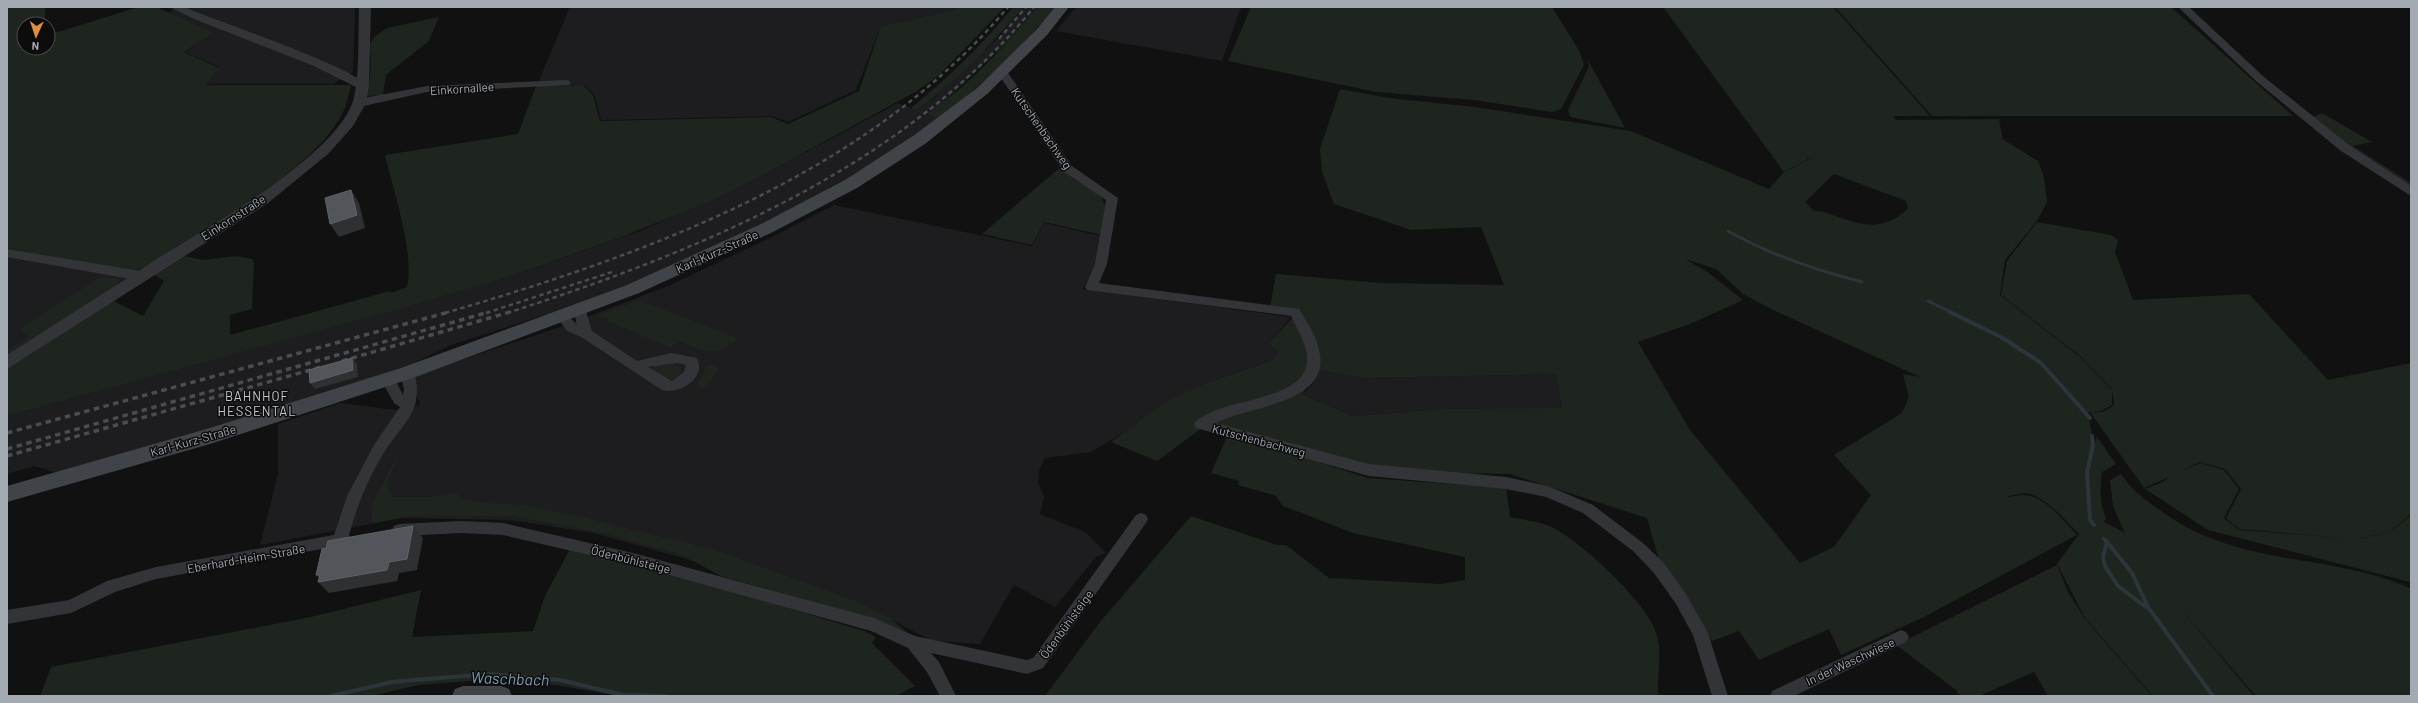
<svg xmlns="http://www.w3.org/2000/svg" width="2418" height="703" font-family="Barlow,sans-serif">
	<style>
		.built { fill: #1d1d1f }
		.green { fill: #1e241e; fill-rule: evenodd }
		.lines { fill: none; stroke-linecap: round; stroke-linejoin: round }
		.stream-far1 { stroke: #2c353a; stroke-width: 3 }
		.stream { stroke: #2c353a; stroke-width: 4 }
		.minor { fill: #323437; fill-rule: evenodd }
		.tertiary { fill: #323437; fill-rule: evenodd }
		.secondary { fill: #404347; fill-rule: evenodd }
		.rail-far1 { stroke: #494c50; stroke-width: 2.5; stroke-dasharray: 4.5 3.5; stroke-linecap: butt }
		.rail { stroke: #494c50; stroke-width: 3.5; stroke-dasharray: 5.5 4.5; stroke-linecap: butt }
		.shaded-wall { fill: #2e3032 }
		.building { fill: #52555a; stroke: #5f6368 }
		.labels { text-anchor: middle; dominant-baseline: central; stroke-width: 3; stroke-linejoin: round; paint-order: stroke }
		.street-label { font-size: 12px; fill: #a3aab2; stroke: #0c0c0d }
		.neighbourhood-label { font-size: 13px; letter-spacing: 1px; fill: #c4c8ce; stroke: #0c0c0d }
		.near-water-label { font-size: 16px; font-style: italic; fill: #7d9cab; stroke: #0c0c0d }
	</style>
	<rect width="100%" height="100%" fill="#111112"/>
	<path class="built" d="M176 7H355L353 72 333 84H206L219 67 185 52 214 33 168 13Z
		M570 7H958V9L881 26 856 90 788 122 772 116 601 120 594 94 584 85H537Z
		M1023 7H1037L1008 41 942 104 927 114 940 119 857 174 775 219 662 272 560 310 451 345 402 369 65 475 34 466 7 474V416L508 277 643 230 767 173 898 103 917 110 934 98 998 38Z
		M1076 7H1241L1222 61 1056 31Z
		M834 205 1032 246 1044 223 1101 236 1096 264 1083 289 1291 317 1268 344 1278 351 1273 360 1207 383 1091 452 1045 458 1039 471 1038 483 1044 497 1040 514 1085 532 1106 553 1096 557 1055 607 1014 585 980 644 932 641 877 612 593 533 510 520 402 518 260 545 278 474V424L340 403 403 411 420 405 411 377 563 326 668 286 770 238Z
		M7 253 129 277 7 355Z
		M1319 370 1365 378 1557 374 1562 409H1445L1353 416 1302 394 1312 385Z"/>
	<path class="green" d="M7 7H45V24H24V48H48V35L139 7H156L214 33 184 52 219 68 206 85H351C348 100 345 111 336 124 310 165 244 204 204 231 183 244 161 260 138 270L124 269 7 249Z
		M958 7H1005L938 76 915 92 767 173 706 203 619 238 508 277 395 310 7 416V367L112 300 143 316 164 281 153 274 184 256 204 260 236 256 252 259 254 263 252 309 230 315V335L390 291 391 293 407 287C415 254 393 189 385 155L518 134 536 86 583 85 593 95 600 121 771 117 788 124 859 91 881 26 958 9Z
		M1013 7H1023C992 45 957 81 917 110L911 108C948 78 983 44 1013 7Z
		M1037 7H1055C1022 49 981 84 940 119L927 114C969 86 1005 46 1037 7Z
		M1251 7H1552L1580 52 1584 65 1561 109 1552 112 1474 100 1376 92 1228 61Z
		M1663 7H1833L1930 116H1894L1896 120 1999 119 2003 140 1994 138 2004 140 2038 161 2044 177 2047 202 2037 221 2005 260 2000 295 2080 357 2112 390V405L2101 411 2088 412 2093 441 2090 460 2097 437 2116 464 2102 472C2100 488 2099 502 2106 518L2104 522 2125 533 2113 506 2110 480 2121 474C2133 491 2144 499 2161 511 2239 568 2327 552 2410 588L2411 696H2256L2179 607 2254 696H2153L2085 618 2057 564 2079 534C2066 521 2044 494 2024 493 2019 493 2011 496 2006 497 2012 497 2018 495 2024 495 2044 495 2065 522 2077 535L1924 617 1841 655 1829 629 1759 660 1739 631 1712 641 1661 567 1647 518 1510 474 1366 472 1209 423 1157 461 1111 442 1167 401 1207 383 1273 360 1278 351 1268 344 1299 311 1270 307 1276 274 1381 283 1504 285 1481 227 1411 230 1334 204 1322 172 1320 149 1340 89 1389 98 1475 107 1631 131 1769 189 1783 173 1809 159 1803 152 1808 159 1784 172ZM1834 174 1906 201 1908 209C1883 230 1868 227 1838 217 1830 214 1823 211 1814 211L1805 202ZM1685 259 1716 269 1743 294 1771 309 1920 377 1903 374 1909 397 1902 413 1834 455 1871 495 1834 547 1800 563 1690 430 1638 342 1690 324 1743 300 1709 273ZM1319 370 1365 378 1556 374 1562 408 1445 409 1353 416 1302 394Z
		M1835 7H2171L2293 116H1932Z
		M439 17 429 41 386 75 383 95 367 96 371 70 370 44 374 37 387 28Z
		M1588 60 1625 128 1570 117 1568 110 1589 66Z
		M2322 113 2372 142 2353 146 2411 183V189L2364 159 2313 117Z
		M1063 165 1073 179 1093 190 1102 198 1105 206 1102 235 1044 222 1032 245 982 234Z
		M2037 222 2111 235 2118 240 2115 252 2133 300 2249 294 2328 380 2411 363V514L2391 531 2359 539 2239 529 2226 518 2241 489 2225 469 2200 462 2183 470 2201 463 2224 470 2239 489 2224 518 2239 530 2360 539 2392 531 2411 515 2410 582 2208 530 2145 489 2163 482 2169 477 2144 488 2090 412H2103L2114 405 2112 389 2080 356 2001 295 2007 261Z
		M100 277 121 279 115 286 7 357V351L28 337 20 329Z
		M639 300 644 302 738 338C716 360 704 351 678 341L671 348 608 321 610 319 596 316Z
		M672 364 678 366 681 370C679 377 674 380 668 380L651 371 654 366Z
		M712 365 720 368 703 389 696 386 703 376 706 366Z
		M1227 437 1278 449 1368 478 1506 488 1510 517C1523 520 1537 521 1549 526 1578 538 1649 604 1657 635 1662 655 1657 676 1658 696H1045L1100 622 1191 516 1277 545H1286L1329 578 1441 584 1465 580V557L1353 533 1283 506 1276 496 1238 485 1239 481 1211 473Z
		M397 456C396 471 381 483 393 497H432L456 493 463 499 484 503 524 505 578 516 715 550 858 602 890 618 907 632 874 619 721 576 680 554 598 532 512 516H410L374 523 372 520 371 506Z
		M570 549 735 592 864 631 876 637 872 643 915 686 895 696H619L556 685 484 680 419 685 371 696H40L51 667 311 617 421 590 412 637 533 631 545 596Z
		M2057 565 2068 592 2085 619 2152 696H2048L2034 672 1979 696H1960L1956 690 1896 645Z"/>
	<g class="lines">
		<path class="stream-far1" d="M1728 231C1770 255 1815 270 1862 282
			M1928 301 1953 313"/>
		<path class="stream" d="M1950 312 2001 337 2041 363 2090 418
			M2092 436 2093 445 2087 472 2090 520 2094 525
			M2104 539 2107 542 2103 557 2105 566 2118 586 2150 610 2213 696
			M2107 542 2132 573 2149 609
			M331 696 392 682 488 674 560 680 623 695 666 696"/>
		<path class="minor" d="M170 7H184C214 20 354 67 367 86L362 89 358 88 314 66 194 19Z
			M2178 7H2189L2264 77 2349 145 2411 186V196L2341 151 2256 81Z
			M1002 69 1006 70 1072 166 1118 198 1107 264 1099 283 1299 309C1307 322 1316 335 1319 350 1333 404 1247 406 1216 423L1369 464 1506 477 1548 486 1593 505 1643 543 1664 563 1686 594 1708 633 1728 696H1712L1693 635 1676 604 1654 573 1633 551 1583 513 1546 497 1506 489 1369 476 1196 428 1194 424C1197 418 1206 415 1212 412 1240 398 1318 397 1306 350 1303 338 1296 327 1291 316L1087 290 1085 287 1095 264 1106 200 1064 172 997 72Z
			M566 80 570 81V85L427 92 359 107 354 103 359 99 427 86Z
			M7 249 141 271 147 276 141 281 7 257Z
			M579 303 585 308 592 331 637 361 671 353 697 358C707 378 679 395 662 390L581 337 567 331 555 315 557 312H565L577 325 573 308ZM678 363 686 365 684 372 672 381 648 367Z
			M407 368 412 369C418 380 418 393 415 405 411 419 393 438 385 451 368 478 357 506 349 535L351 540 349 544 156 579 115 592 71 613 7 624V610L69 600 107 581 156 567 334 535 347 496 374 445 400 407 394 403 381 380 383 376H393L403 395 404 389 400 373 402 369Z
			M1141 513 1146 515 1148 519 1146 523 1043 668 1027 674 931 653 939 662 956 696H940L927 672 908 648 871 631 637 566 503 535 462 533 399 536 394 534 392 530 394 526 399 524 462 521 503 523 637 554 874 618 915 636 1027 660 1033 658 1136 515Z
			M1901 630 1906 632 1909 637 1906 642 1794 696H1770L1772 691Z"/>
		<path class="tertiary" d="M359 7H371L369 86 366 103 353 126 328 154 268 203 7 369V355C58 322 109 290 160 257 210 226 331 158 352 104 360 84 358 31 359 7Z"/>
		<path class="secondary" d="M1055 7H1069L1047 35 987 94 925 144 857 188 771 233 639 293 413 378 210 444 7 502V486L210 428 401 368 627 285 759 225 845 180 913 136 977 88 1037 29Z
			M463 686H501L509 689 512 696H452L455 689Z"/>
		<path class="rail-far1" d="M999 39 1026 7
			M445 313C650 253 867 175 1008 7
			M486 313 612 272
			M507 313C698 252 905 167 1034 7"/>
		<path class="rail" d="M342 361 510 312
			M7 433 449 312
			M7 449 489 312
			M7 456 321 367"/>
	</g>
	<path class="shaded-wall" d="M351 190 359 203 365 228 339 237 330 224Z
		M352 358 357 364 358 377 315 389 310 383Z
		M413 526 423 538 417 570 399 573 397 581 329 593 318 582 322 581 316 575 389 562Z"/>
	<path class="building" d="M351 190 357 215 330 224 325 198Z
		M352 358 353 370 310 383 309 370Z
		M413 526 407 559 389 562 387 570 318 582 320 575H316L322 549 326 548 328 541Z"/>
	<g class="labels">
		<g class="street-label">
			<text transform="translate(462 88) rotate(-4)">Einkornallee</text>
			<text transform="translate(1042 128) rotate(55)">Kutschenbachweg</text>
			<text transform="translate(233 217) rotate(-33)">Einkornstraße</text>
			<text transform="translate(717 251) rotate(-24)">Karl-Kurz-Straße</text>
			<text transform="translate(193 440) rotate(-16)">Karl-Kurz-Straße</text>
			<text transform="translate(1259 440) rotate(15)">Kutschenbachweg</text>
			<text transform="translate(246 558) rotate(-10)">Eberhard-Heim-Straße</text>
			<text transform="translate(631 559) rotate(14)">Ödenbühlsteige</text>
			<text transform="translate(1066 624) rotate(-54)">Ödenbühlsteige</text>
			<text transform="translate(1850 661) rotate(-25)">In der Waschwiese</text>
		</g>
		<g class="neighbourhood-label">
			<text x="257" y="396">BAHNHOF<tspan x="257" dy="15">HESSENTAL</tspan></text>
		</g>
		<g class="near-water-label">
			<text transform="translate(510 678) rotate(2)">Waschbach</text>
		</g>
	</g>
	<rect width="2418" height="703" fill="none" stroke="#a3aab2" stroke-width="16"/>
	<g transform="translate(36 36) rotate(183)"><circle r="19" fill="#0c0c0d" stroke="#484b4f"/>
	<path d="M0-3L7 15L0 10L-7 15Z" fill="#e18f3a"/>
	<text y="-6" font-size="11" font-weight="bold" text-anchor="middle" fill="#a3aab2">N</text>
	</g>
</svg>
